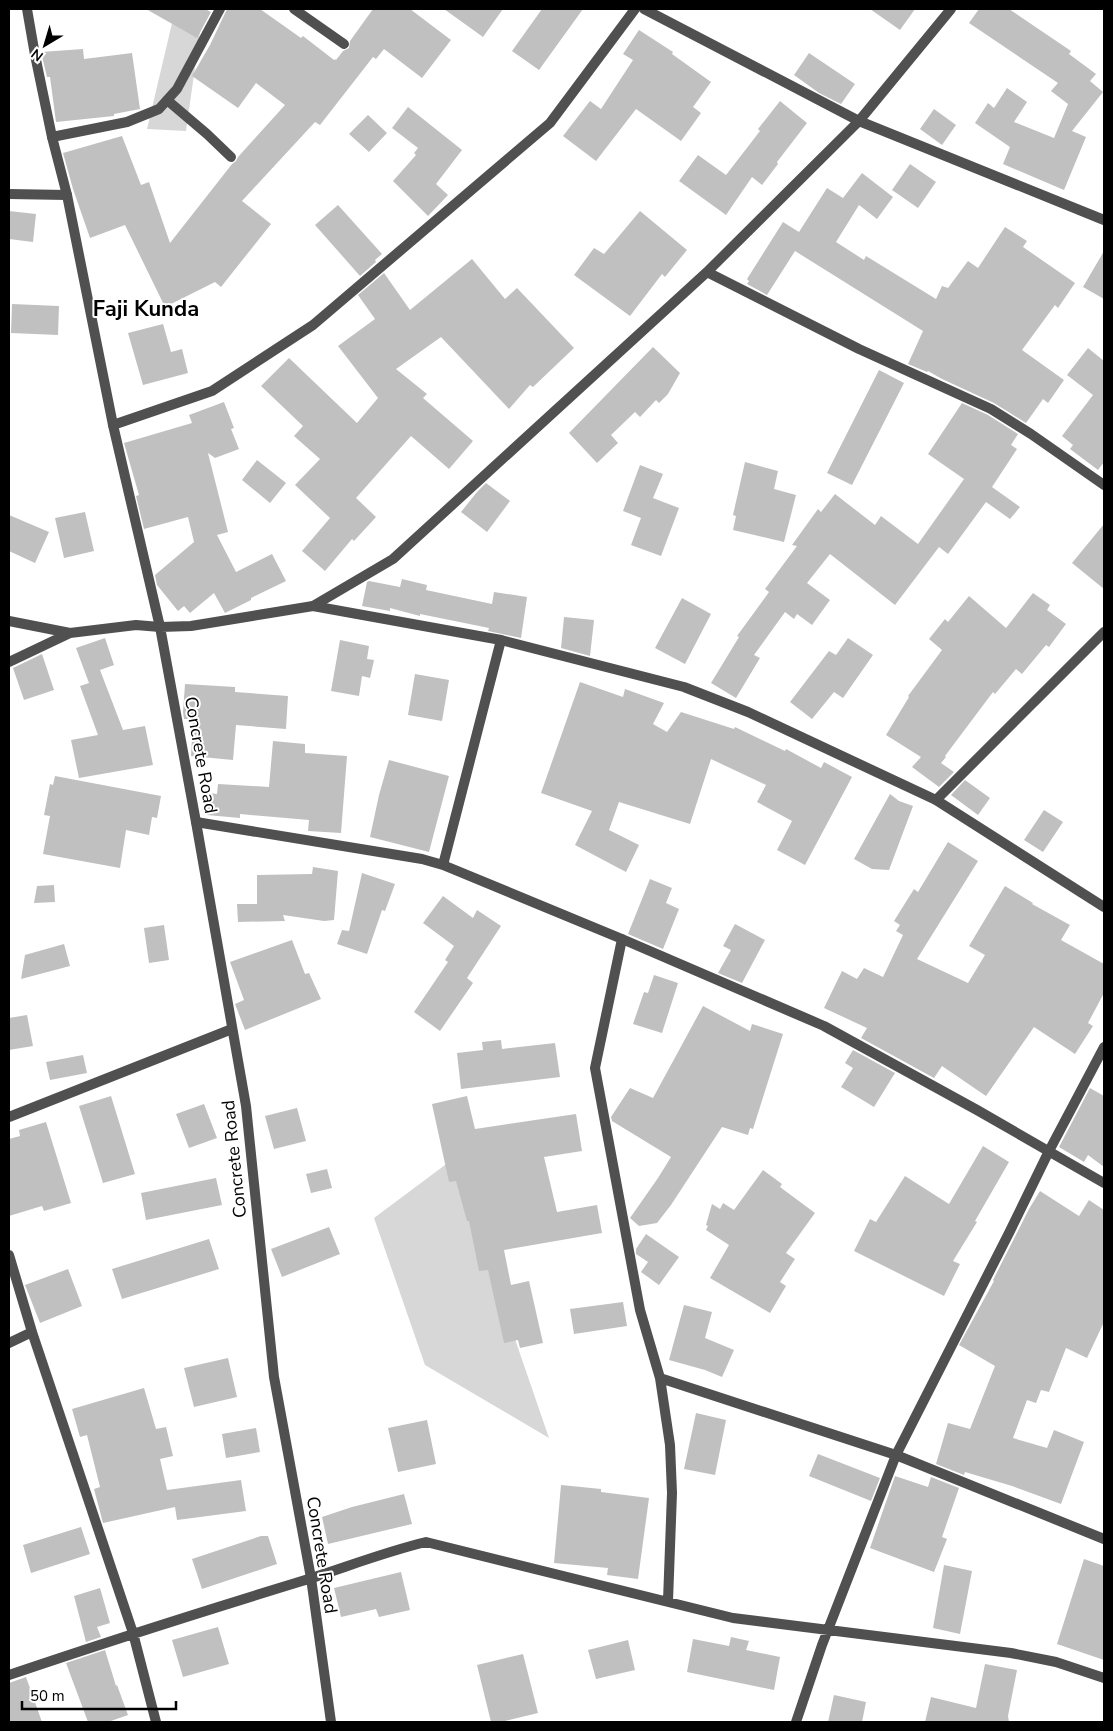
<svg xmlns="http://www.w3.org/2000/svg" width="1113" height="1731" font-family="'Nunito Sans',sans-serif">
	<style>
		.green { fill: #d7d7d7 }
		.building { fill: #c0c0c0 }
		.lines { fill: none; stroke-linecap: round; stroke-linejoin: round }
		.minor { stroke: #505050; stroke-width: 10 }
		.tertiary { stroke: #505050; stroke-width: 10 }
		.labels { text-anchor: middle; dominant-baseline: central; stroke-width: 4; stroke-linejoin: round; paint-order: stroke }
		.street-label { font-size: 18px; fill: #000; stroke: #fff }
		.district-label { font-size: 22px; font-weight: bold; fill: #000; stroke: #fff }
	</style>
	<rect width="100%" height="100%" fill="#fff"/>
	<path class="green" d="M173 19 201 25 186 131 147 129Z
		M453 1159 549 1438 425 1365 374 1218Z"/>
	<path class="building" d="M146 9H205L211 12 197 38Z
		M227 9H260L301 38 303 36 334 60 335 59 336 60 343 51 349 48 350 41 373 9H410L451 40 422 78 384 49 376 59 373 57 320 125 315 122 242 201 271 224 221 287 215 282 165 307 125 225 90 238 73 189 63 153 122 136 141 185 149 182 170 243 232 164 236 161 238 157 285 105 256 83 238 108 192 76 210 45Z
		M444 9H503L483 37Z
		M542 9H583L539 70 512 51Z
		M870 9H915L900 30Z
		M979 9H1009L1071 51 1069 54 1096 74 1090 81 1103 92 1072 131 1086 137 1064 190 1003 164 1010 147 975 123 988 103 994 108 1007 88 1027 102 1014 122 1054 138 1068 104 1051 91 1058 83 969 23Z
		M639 30 673 52 672 54 711 82 693 107 701 113 681 141 636 109 596 161 563 136 590 101 601 109 633 60 623 54Z
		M83 49 84 59 132 53 140 109 114 114V116L56 122 50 77H47L41 52Z
		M809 53 855 84 841 104 819 93 794 75Z
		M780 101 807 123 777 162 778 164 762 185 752 177 726 215 679 181 698 155 726 175 760 131 758 129Z
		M408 107 462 150 436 184 448 195 428 216 393 181 416 155 414 153 418 148 392 128Z
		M934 109 956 125 942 145 920 129Z
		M368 115 387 133 369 152 349 134Z
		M910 164 936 182 918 208 892 190Z
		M862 173 893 197 877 219 859 205 836 242 864 260 866 256 936 299 942 286 948 288 968 261 978 268 1005 227 1027 241 1023 247 1075 283 1058 308 1055 305 1022 350 1064 380 1048 403 1043 399 1026 423 994 403 942 379 928 371 927 372 908 364 923 331 795 251 767 295 747 284 749 281 747 279 783 222 799 232 827 188 843 198Z
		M338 205 382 254 375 260 376 262 360 276 315 225Z
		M9 211 36 214 33 242 9 239Z
		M640 211 687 250 665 277 662 274 630 316 574 275 594 248 604 254Z
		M1104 251V299L1083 287Z
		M472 259 505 299 517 288 574 348 533 387 530 385 509 409 441 337 396 369 427 394 423 398 473 441 449 469 411 436 356 498 376 517 354 541 352 539 325 571 302 551 330 518 295 485 320 459 294 436 303 426 261 386 289 358 357 423 378 398 338 346 375 319 358 295 384 273 410 310Z
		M12 304 59 306 58 335 11 333Z
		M163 324 171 352 182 349 188 373 143 385 128 333Z
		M653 347 680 373 668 394 659 403 656 400 640 417 635 412 611 435 618 443 597 463 569 433Z
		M1088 348 1104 361V462L1098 470 1070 449 1073 445 1062 436 1093 395 1067 375Z
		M879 370 904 383 852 485 827 473Z
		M224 402 234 428 231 429 239 449 215 458 208 453 228 532 217 535 236 572 272 554 286 581 251 598V600L225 613 214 593 190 613 184 606 178 611 157 585 155 575 194 542 188 517 144 529 136 496 139 495 124 443 192 423 189 415Z
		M962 403 988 415 1018 434 1011 445 1017 449 992 487 1020 507 1010 519 986 502 948 554 939 547 895 605 830 554 807 583 830 600 812 625 797 614 794 619 785 612 754 655 760 658 736 698 711 683 739 637 737 636 769 592 765 589 797 546 792 545 818 509 821 512 835 494 875 525 881 516 918 544 964 479 928 454Z
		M257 460 286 483 270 503 242 480Z
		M745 462 778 471 774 489 796 495 784 542 733 530 736 516 733 515Z
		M640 465 663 474 653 498 679 508 661 556 631 545 641 518 623 511Z
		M486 483 510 501 487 532 461 512 477 492Z
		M85 512 94 551 64 558 55 518Z
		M9 515 49 532 35 563 9 551Z
		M1104 524V589L1072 563Z
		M402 579 427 585 426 590 492 604 494 592 527 597 521 638 488 631 489 628 420 614V616L390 608V611L362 606 367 582 369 581 400 587Z
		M1033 593 1050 605 1047 610 1066 624 1049 647 1046 645 1022 674 1016 669 995 694 993 692 945 756 946 757 941 763 954 772 939 787 912 767 921 757 886 735 909 697 908 696 942 650 929 639 945 619 948 622 969 596 1006 628Z
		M682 598 711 614 685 664 655 648Z
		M564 617 594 620 590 656 561 648Z
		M105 638 114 665 100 670 123 730 145 726 153 765 79 778 71 740 98 735 80 686 89 683 76 648Z
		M848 638 873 655 843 698 834 692 812 719 790 702 829 651 836 655Z
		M340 640 369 646 367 659 374 660 370 678 362 676 359 696 331 691Z
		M42 654 54 690 24 700 13 668Z
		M415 674 449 680 442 721 408 715Z
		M580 682 623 697 625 689 664 703 653 724 667 732 681 712 734 729 735 727 785 751 786 749 821 768 824 762 852 777 805 865 777 850 792 821 757 802 766 785 711 759 690 824 619 802 609 830 639 845 626 872 575 845 592 811 541 793Z
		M185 684 235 687V692L288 696 286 729 236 725 233 760 191 756 193 719H184L183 712Z
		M273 741 305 744V753L347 756 341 833 308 831 309 820 240 814V818L207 815 209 793 217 794 218 784 269 787Z
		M389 760 449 776 429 852 370 837 379 795Z
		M55 776 161 796 157 818 152 817 149 835 126 830 120 868 43 854 50 816 44 815 50 784 53 785Z
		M965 780 990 798 978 815 951 795Z
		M890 794 899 801 913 806 889 870 872 869 854 859Z
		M1044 810 1063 822 1043 852 1024 840Z
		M948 842 978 861 917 959 968 983 985 955 969 946 1005 886 1033 903 1032 904 1070 925 1061 940 1104 964V993L1088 1023 1093 1026 1075 1054 1034 1027 986 1096 942 1066 934 1078 861 1038 867 1028 824 1008 842 971 857 979 864 968 883 977 903 935 896 931 900 925 894 921 914 889 918 892Z
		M313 867 338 871 334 920 324 921 283 915 285 921 238 922 237 904H257V875L312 874Z
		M362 873 395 884 385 911 382 910 367 954 337 944 342 930 349 931Z
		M650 879 672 888 666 903 679 909 663 949 628 934Z
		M54 885 55 902 34 903 37 886Z
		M443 896 473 918 477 910 501 926 467 978 473 983 440 1031 414 1012 448 962 445 960 454 946 423 923Z
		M735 924 765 940 742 983 718 973 731 950 723 946Z
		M164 925 169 960 149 963 144 928Z
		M292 940 305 974 309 973 321 999 245 1030 235 1004 244 1000 230 962Z
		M64 944 70 966 21 979 25 955Z
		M654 975 678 983 662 1033 633 1024 644 992 648 993Z
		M703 1006 750 1031 752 1024 783 1034 753 1129 750 1128 748 1135 722 1127 671 1205 657 1223 639 1226 630 1218 658 1178 671 1157 612 1121 611 1117 630 1088 653 1098Z
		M27 1015 33 1046 9 1050V1018Z
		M501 1040 502 1049 555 1043 560 1077 461 1089 457 1053 483 1050 482 1042Z
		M853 1050 895 1073 874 1107 841 1087 853 1068 845 1063Z
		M83 1055 87 1073 50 1080 46 1062Z
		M1090 1088 1104 1096V1167L1088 1155 1084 1162 1059 1147Z
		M111 1096 135 1174 103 1183 79 1106Z
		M467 1096 475 1129 576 1114 582 1151 544 1157 557 1212 597 1205 602 1233 504 1250 511 1285 529 1281 543 1343 520 1348 518 1340 504 1343 488 1270 479 1271 469 1221H467L456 1181 449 1182 432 1104Z
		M204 1104 217 1138 189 1148 176 1114Z
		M297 1108 306 1141 274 1149 265 1116Z
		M46 1122 71 1203 44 1211 42 1206 9 1216V1139L20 1136 19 1130Z
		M983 1146 1009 1162 975 1221 977 1222 953 1261 960 1264 944 1296 854 1251 870 1219 876 1222 905 1176 949 1204Z
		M327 1169 332 1188 311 1193 306 1174Z
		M763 1170 782 1184 780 1187 815 1213 786 1253 795 1259 780 1282 786 1286 770 1313 710 1278 729 1245 706 1230 708 1226 706 1225 712 1204 720 1209 723 1203 734 1210Z
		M216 1178 222 1205 146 1220 141 1193Z
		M1040 1191 1079 1216 1089 1200 1104 1210V1322L1087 1358 1066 1348 1049 1392 1041 1390 1036 1403 1027 1400 1013 1438 1047 1448 1054 1430 1084 1442 1061 1504 1012 1486 965 1472 964 1475 936 1464 948 1423 970 1429 995 1366 959 1345 994 1281 993 1280 1029 1209Z
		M329 1227 340 1254 282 1277 271 1249Z
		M646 1234 679 1257 659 1285 641 1272 648 1262 636 1254V1249Z
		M209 1239 219 1269 122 1299 112 1269Z
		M68 1269 82 1306 40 1323 25 1285Z
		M623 1302 627 1326 574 1334 570 1309Z
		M684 1305 712 1312 705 1338 734 1350 722 1377 705 1370 669 1360Z
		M228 1358 237 1397 194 1407 184 1368Z
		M144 1388 156 1429 166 1427 173 1456 160 1459 167 1490 241 1480 246 1511 177 1520 175 1507 103 1523 94 1489 100 1487 87 1435 80 1437 72 1409Z
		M696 1413 726 1420 715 1475 684 1469Z
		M427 1420 436 1464 398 1472 388 1428Z
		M256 1428 260 1452 226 1458 222 1434Z
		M818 1454 880 1478 871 1501 809 1476Z
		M895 1476 928 1487 931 1477 959 1488 942 1537 947 1539 934 1572 870 1548Z
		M561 1485 601 1489V1492L649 1498 638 1579 607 1575 608 1568 554 1563Z
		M404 1494 412 1524 328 1544 322 1517 352 1507Z
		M81 1527 90 1554 31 1573 23 1545Z
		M261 1536H268L277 1564 202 1589 192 1559Z
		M1084 1559 1104 1566V1660L1057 1644Z
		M944 1565 972 1571 960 1634 933 1628Z
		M401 1572 410 1610 379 1617 376 1609 341 1617 334 1588Z
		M100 1588 110 1623 97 1627 101 1637 86 1642 74 1596Z
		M218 1627 229 1664 183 1677 172 1640Z
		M731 1637 749 1641 746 1650 780 1657 774 1690 687 1672 693 1639 729 1646Z
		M628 1640 635 1670 596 1679 588 1650Z
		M105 1650 116 1686 117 1685 128 1715 108 1722H88L66 1663Z
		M523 1654 538 1713 501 1722H491L477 1665Z
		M985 1664 1017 1670 1008 1716 1009 1722H925L931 1697 976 1708Z
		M26 1677 42 1722H9V1683Z
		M834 1695 866 1702 862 1722H828Z"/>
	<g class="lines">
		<path class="minor" d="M294 9 344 44
			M644 9 859 121 1104 220
			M167 100 207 134 231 157
			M52 137 127 122 159 109 177 89 220 9
			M9 194 67 195
			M707 272 859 349 991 409 1031 434 1104 485
			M113 425 212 391 313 325 550 123 635 9
			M313 606 393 559 707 272 859 121 951 9
			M9 621 70 633 136 625 160 627
			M9 662 70 633
			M936 800 1104 632
			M196 822 422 859 443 865 622 939 824 1026 977 1110 1104 1183
			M443 865 501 640
			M622 939 595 1068 640 1310 660 1378 896 1455 1104 1539
			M9 1117 232 1029
			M9 1255 32 1332 133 1633 156 1722
			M9 1343 32 1332
			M660 1378 670 1445 672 1493 668 1601
			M9 1675C106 1642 204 1611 302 1581 344 1568 384 1552 426 1542L733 1618 1011 1653 1056 1662 1104 1678
			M796 1722 822 1645 896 1455 1009 1233 1049 1151 1104 1047"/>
		<path class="tertiary" d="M27 9 35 55 52 137 67 195 113 425 160 627 196 822 246 1106 274 1377 311 1578 331 1722
			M160 627 191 626 313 606 501 640 684 687 748 712 936 800 1104 907"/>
	</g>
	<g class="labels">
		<g class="street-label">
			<text transform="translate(201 755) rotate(80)">Concrete Road</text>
			<text transform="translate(234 1159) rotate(-96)">Concrete Road</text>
			<text transform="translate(322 1555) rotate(81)">Concrete Road</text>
		</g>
		<g class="district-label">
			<text x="146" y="309">Faji Kunda</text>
		</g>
	</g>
	<rect width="1113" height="1731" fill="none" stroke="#000000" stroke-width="20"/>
	<g transform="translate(45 45) rotate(218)" stroke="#ffffff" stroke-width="4" paint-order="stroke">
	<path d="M0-4L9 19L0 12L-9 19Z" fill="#000000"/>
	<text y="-8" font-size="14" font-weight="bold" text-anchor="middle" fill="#000000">N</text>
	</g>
	<path d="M22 1701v8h154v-8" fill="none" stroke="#000000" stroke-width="2.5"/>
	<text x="30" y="1701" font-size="15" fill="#000000" stroke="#ffffff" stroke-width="4" paint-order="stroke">50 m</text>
</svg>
